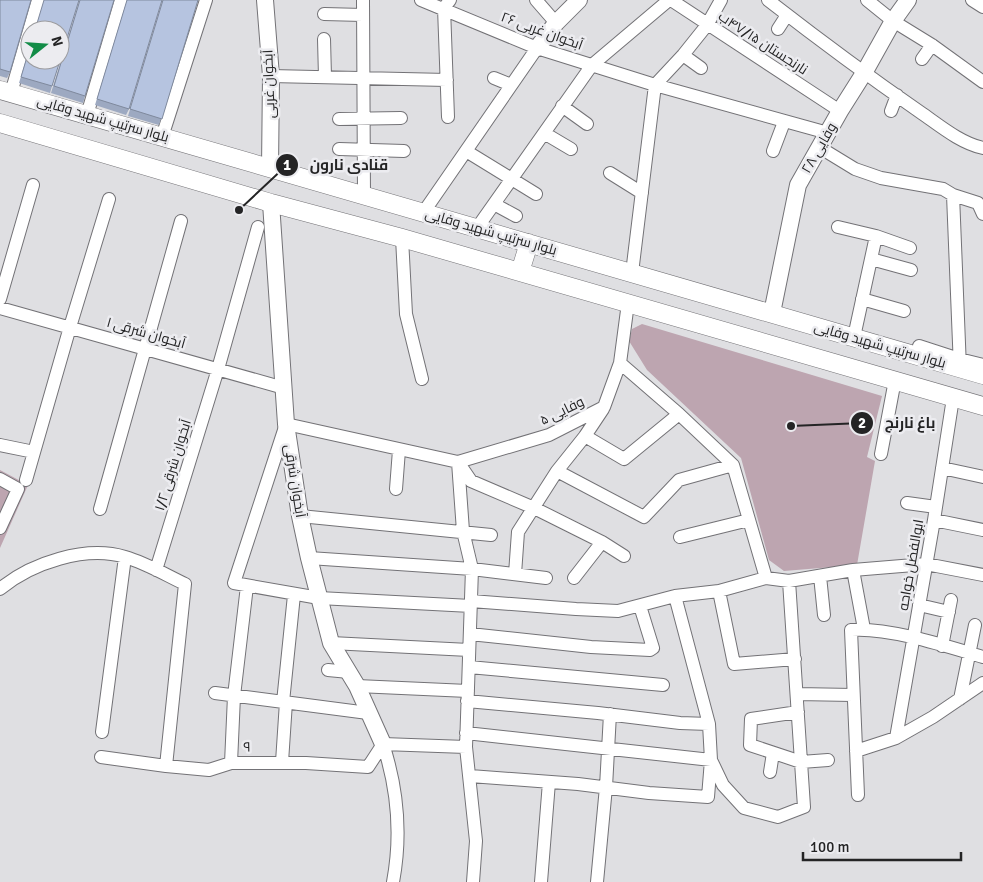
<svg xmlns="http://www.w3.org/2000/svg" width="983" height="882" font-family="Signika,Cairo,sans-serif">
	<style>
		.green { fill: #bda5b0 }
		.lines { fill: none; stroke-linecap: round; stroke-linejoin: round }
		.minor-casing { stroke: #737276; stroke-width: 14 }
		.tertiary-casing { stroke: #737276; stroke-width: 18 }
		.secondary-casing { stroke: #737276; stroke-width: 19 }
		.minor { stroke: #fff; stroke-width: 12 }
		.tertiary { stroke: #fff; stroke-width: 16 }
		.secondary { stroke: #fff; stroke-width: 18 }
		.wall { fill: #9da9c1 }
		.building { fill: #b6c4e0; stroke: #7f899d }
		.labels { text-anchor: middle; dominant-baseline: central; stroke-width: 5; stroke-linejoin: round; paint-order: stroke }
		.street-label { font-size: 14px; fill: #242425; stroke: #ececf0 }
		.leader { fill: none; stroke: #242425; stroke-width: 2 }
		.callout-dot { fill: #242425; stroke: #ececf0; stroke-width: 2 }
		.mark-label { font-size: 15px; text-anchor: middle; font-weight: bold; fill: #fff }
		.callout-label { font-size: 15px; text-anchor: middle; font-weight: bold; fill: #242425; stroke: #ececf0; stroke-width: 5; stroke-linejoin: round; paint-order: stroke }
	</style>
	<rect width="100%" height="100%" fill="#dfdfe2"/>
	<path class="green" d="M642 324 882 396 867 457 875 461 857 565 784 571 769 560 741 458 647 370 629 341 632 329Z
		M0 470 28 485 0 548Z"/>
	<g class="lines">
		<defs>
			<path id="minor" d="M363 0 364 195
				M421 0 537 48 655 85 828 133
				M536 0 556 23
				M671 0 840 111
				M768 0C818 39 868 76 920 112 939 125 960 143 983 148
				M867 0 893 21 932 45 983 82
				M972 0 983 7
				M324 14 363 15
				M778 29 787 15
				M324 39 325 77
				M683 55 701 68
				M922 59 932 45
				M271 76 447 80
				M494 78 511 85
				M655 85 683 55 707 25 721 0
				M11 93 38 0
				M562 106 587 124
				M891 111 897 95
				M87 115 121 0
				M448 117 444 8 450 0
				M339 119 401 118
				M544 133 571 149
				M162 137 206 0
				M819 147 855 169 881 178 943 189 953 195 978 203 983 214
				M339 149 404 151
				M466 151 536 194
				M773 151 784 122
				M610 173 642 193
				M953 195 960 368
				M494 204 516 216
				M423 213 537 48
				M838 227 876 236 910 248
				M477 228 592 65 669 0
				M402 238 406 314 422 379
				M871 259 911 270
				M632 273 655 85
				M0 299 33 185
				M862 299 904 311
				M0 308 284 388
				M854 337 876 236
				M919 346 959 359 983 365
				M620 363 679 414 733 465 766 578
				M585 436 624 459 679 414
				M0 445 34 452
				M881 454 895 380
				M458 462 463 531 472 569 466 747 476 841 473 882
				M458 462 471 481 534 508 602 542 624 556
				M942 468 983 477
				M557 471 644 517 679 480 733 465
				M0 479 18 489 0 528
				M26 480 70 327 109 199
				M396 489 399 450
				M907 503 936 507
				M100 509 181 221
				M300 516 491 535
				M934 520 983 530
				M680 537 749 520
				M309 558 472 569 546 578
				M156 570 218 369 258 227
				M853 570 864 629
				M515 574 518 532 557 471 585 436 603 409
				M820 576 824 615
				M574 578 602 542
				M0 589C31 563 86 545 125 557 146 563 166 575 185 584L166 766
				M719 591 734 664 795 659
				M471 601 576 609 618 611 675 596 719 591 766 578 789 581 853 570 926 564 983 575
				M919 605 949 612
				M471 606 319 598 234 583 286 424 458 462 549 435 604 407 620 363 628 303
				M470 634 591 647 650 650 653 648 640 606
				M331 643 469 650
				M942 646 951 600
				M469 667 663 685
				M328 670 349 672
				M357 686 468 691
				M215 693 368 713
				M797 694 853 695
				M960 699 975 625
				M467 701 598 713 680 723 709 724
				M283 702 294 595
				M798 712 751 719 750 745 801 762 828 760
				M102 732 125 557
				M466 733 711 760 723 785 744 808 778 817 804 807 789 581
				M896 738 934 520 953 398
				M383 744C398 790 402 834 393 882
				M383 744 466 747
				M856 751 896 738 933 717 983 683
				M101 757 166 766 209 770 231 763H306L368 767 383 744
				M282 762 286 702
				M231 763 234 696 247 586
				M770 772 773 753
				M470 776 578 784 649 793 708 797 711 760 709 724 675 596
				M858 795 851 630C888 627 946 646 983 657
				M541 882 549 782
				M597 882 606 787 610 714"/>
			<path id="tertiary" d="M265 0 271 76 270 168
				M537 48 556 23 579 0
				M271 203 286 424 300 516 309 558 331 643 357 686 383 744
				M772 313 798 185 840 111 864 73 893 21 908 0"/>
			<path id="secondary" d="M0 90 983 375
				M0 123 271 203 402 238 983 406
				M520 272 529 243"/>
		</defs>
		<use href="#minor" class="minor-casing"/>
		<use href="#tertiary" class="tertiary-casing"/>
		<use href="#secondary" class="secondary-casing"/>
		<use href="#minor" class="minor"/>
		<use href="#tertiary" class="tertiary"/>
		<use href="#secondary" class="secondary"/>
	</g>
	<path class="wall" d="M0 0 10 72 7 78 0 76Z
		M80 0 85 96 83 103 51 93Z
		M127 0 129 109 126 115 95 105Z
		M163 0H198L159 125 128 116Z
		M30 46 52 86 50 93 19 83Z"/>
	<path class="building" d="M0 0H31L10 72 0 69Z
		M44 0H79L52 86 21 77 30 47V60H60V30H35Z
		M80 0H114L85 96 54 86Z
		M127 0H162L129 109 97 99Z
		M163 0H198L162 119 130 109Z"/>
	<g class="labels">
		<g class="street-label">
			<text transform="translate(542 31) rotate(20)">آبخوان غربی ۲۶</text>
			<text transform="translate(763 43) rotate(33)">نارنجستان ۴۷/۱۵ب</text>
			<text transform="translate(269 84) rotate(-92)">آبخوان غربی</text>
			<text transform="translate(103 119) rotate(16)">بلوار سرتیپ شهید وفایی</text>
			<text transform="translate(819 148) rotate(-60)">وفایی ۲۸</text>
			<text transform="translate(491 232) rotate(16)">بلوار سرتیپ شهید وفایی</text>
			<text transform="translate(146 333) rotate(16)">آبخوان شرقی ۱</text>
			<text transform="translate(880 345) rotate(16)">بلوار سرتیپ شهید وفایی</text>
			<text transform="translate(562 411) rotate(-26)">وفایی ۵</text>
			<text transform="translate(173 465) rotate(-73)">آبخوان شرقی ۱/۲</text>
			<text transform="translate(295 481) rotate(81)">آبخوان شرقی</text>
			<text transform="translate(911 565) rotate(-80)">ابوالفضل خواجه</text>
			<text transform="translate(247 747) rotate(-1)">۹</text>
		</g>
	</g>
	<path class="leader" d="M239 210L287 165M791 426L862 423"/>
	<g class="callout-dot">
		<circle cx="239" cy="210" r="5"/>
		<circle cx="791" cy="426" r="5"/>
		<circle cx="287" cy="165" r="12"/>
		<circle cx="862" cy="423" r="12"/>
	</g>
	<g class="mark-label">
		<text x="287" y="170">1</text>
		<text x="862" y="428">2</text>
	</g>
	<g class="callout-label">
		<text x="349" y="170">قنادی نارون</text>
		<text x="910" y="428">باغ نارنج</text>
	</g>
	<g transform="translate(45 45) rotate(73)"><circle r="24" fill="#ececf0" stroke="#9c9c9f"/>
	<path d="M0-4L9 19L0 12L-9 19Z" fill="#128c47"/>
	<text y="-8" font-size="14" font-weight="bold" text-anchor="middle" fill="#242425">N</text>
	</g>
	<path d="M803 852v8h158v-8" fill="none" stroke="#242425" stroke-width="2.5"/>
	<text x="810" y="852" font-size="15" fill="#242425" stroke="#ececf0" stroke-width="4" paint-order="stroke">100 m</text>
</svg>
